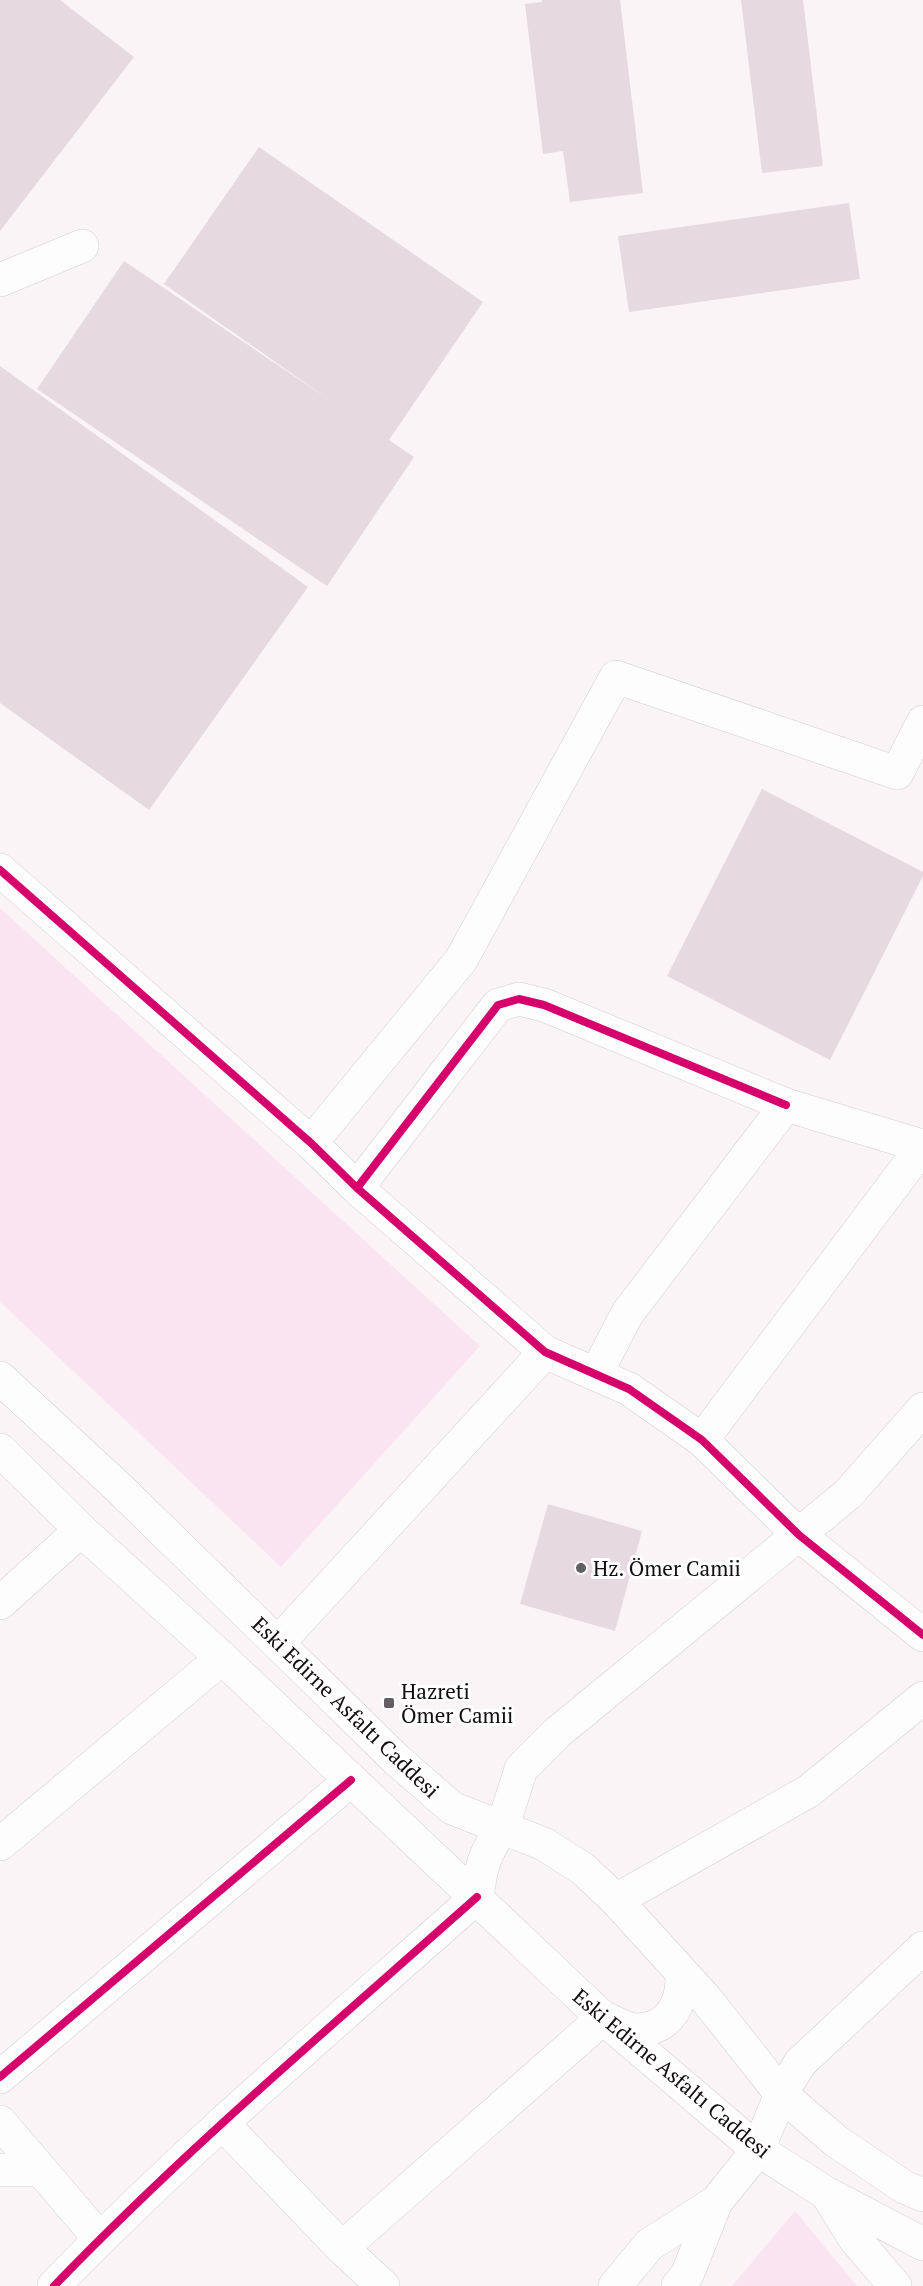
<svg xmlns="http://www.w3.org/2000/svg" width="923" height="2286" font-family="'PT Serif',serif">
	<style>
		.green { fill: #f9e4f0 }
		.building { fill: #e6d9e0 }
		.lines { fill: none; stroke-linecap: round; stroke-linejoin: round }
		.minor-casing { stroke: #d2cdd0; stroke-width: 34 }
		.major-casing { stroke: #d2cdd0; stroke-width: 34 }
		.minor { stroke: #fefdfe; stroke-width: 33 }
		.major { stroke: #fefdfe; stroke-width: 33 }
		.cycleway-casing { stroke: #fff; stroke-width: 11 }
		.cycleway { stroke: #d6006c; stroke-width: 8 }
		.poi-dot { fill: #635e61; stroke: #fff; stroke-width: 2 }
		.labels { text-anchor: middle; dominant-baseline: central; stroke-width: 6; stroke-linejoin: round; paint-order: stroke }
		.poi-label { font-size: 21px; fill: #120d10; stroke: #fff; text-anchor: start }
		.street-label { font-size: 21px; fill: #120d10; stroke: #fff }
	</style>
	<rect width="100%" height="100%" fill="#faf4f7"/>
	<path class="green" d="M0 908 480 1346 281 1567 0 1302Z
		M795 2211 857 2286H732Z"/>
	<path class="building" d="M0 0H60L134 57 0 231Z
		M542 0H620L643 193 570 202 563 151 543 154 525 4 542 2Z
		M741 0H803L823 166 762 173Z
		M259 147 483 302 389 440 414 457 327 586 37 389 124 261 331 401 164 284Z
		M849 203 860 279 629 312 618 236Z
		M0 366 308 587 149 810 0 703Z
		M762 789 923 872V876L830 1060 667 976Z
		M548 1504 642 1531 615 1631 520 1604Z"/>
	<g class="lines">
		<defs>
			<path id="minor" d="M0 280 82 246
				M0 870 311 1143 357 1188 545 1352 629 1389 702 1440 799 1535 923 1635
				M311 1143 461 960 616 677 897 773 923 722
				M357 1188 498 1005 519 999 544 1005 786 1105
				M596 1374 627 1314 786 1105 922 1146
				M702 1440 923 1146
				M0 1603 81 1530
				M279 1642 545 1352
				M502 1829 521 1769 558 1732 848 1494 923 1409
				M0 1844 222 1658
				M616 1900 809 1791 923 1698
				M0 2077 351 1780
				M781 2094 800 2063 923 1948
				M0 2122 100 2239
				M222 2123 342 2248 383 2286
				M0 2170H40
				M342 2248 603 2018
				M54 2286C187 2148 334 2024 477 1897"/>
			<path id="major" d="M0 1378 119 1488 397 1760 452 1808 544 1844 583 1869 616 1900 706 1999 781 2094 836 2141 904 2187 923 2195
				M0 1450 81 1530 222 1658 603 2018 758 2150 826 2193 923 2244
				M477 1897C481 1867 484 1854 502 1829
				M607 2019C616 2023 629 2031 639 2030 671 2028 683 2002 682 1973
				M827 2194 855 2239 895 2286
				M615 2286 649 2245 716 2202
				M678 2286 687 2275 716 2202 758 2150 781 2094"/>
		</defs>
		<use href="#minor" class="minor-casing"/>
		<use href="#major" class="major-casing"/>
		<use href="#minor" class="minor"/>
		<use href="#major" class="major"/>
		<defs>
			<path id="cycleway" d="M0 870 311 1143 357 1188 545 1352 629 1389 702 1440 799 1535 923 1635
				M357 1188 498 1005 519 999 544 1005 786 1105
				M0 2077 351 1780
				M54 2286C187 2148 334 2024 477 1897"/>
		</defs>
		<use href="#cycleway" class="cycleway-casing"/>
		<use href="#cycleway" class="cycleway"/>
	</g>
	<g class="poi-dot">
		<circle cx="581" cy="1568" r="6"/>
		<rect x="383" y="1697" width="12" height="12" rx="3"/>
	</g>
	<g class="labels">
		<g class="poi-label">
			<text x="593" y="1568">Hz. Ömer Camii</text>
			<text x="401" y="1691">Hazreti<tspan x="401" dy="24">Ömer Camii</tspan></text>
		</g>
		<g class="street-label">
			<text transform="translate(346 1707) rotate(44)">Eski Edirne Asfaltı Caddesi</text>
			<text transform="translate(672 2073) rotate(40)">Eski Edirne Asfaltı Caddesi</text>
		</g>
	</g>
</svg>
